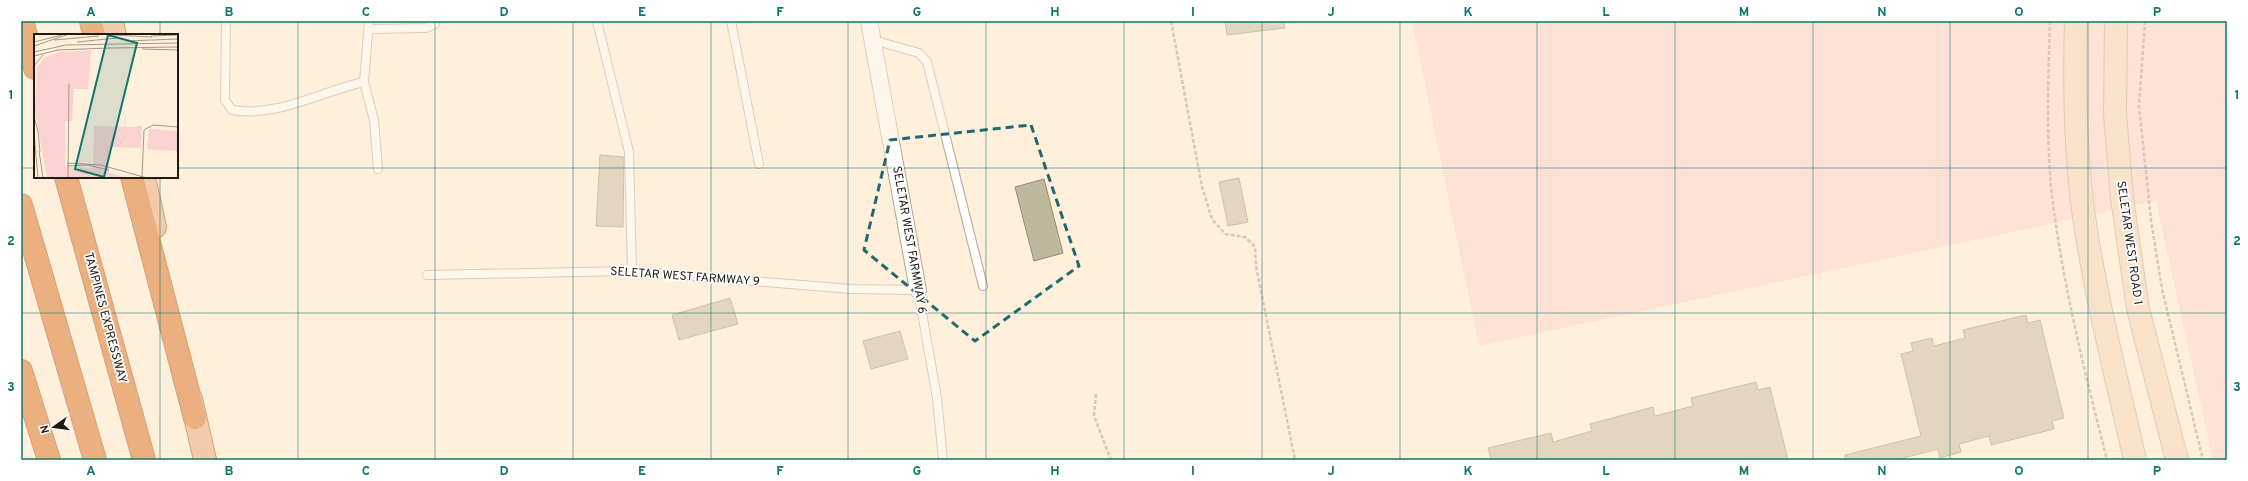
<svg xmlns="http://www.w3.org/2000/svg" width="2248" height="481" font-family="Overpass,sans-serif">
	<style>
		.green { fill: #fad2cf }
		.building { fill: #beb99c; stroke: #928d72 }
		.lines { fill: none; stroke-linecap: round; stroke-linejoin: round }
		.service-casing { stroke: #b7a48c; stroke-width: 10 }
		.minor-casing { stroke: #b7a48c; stroke-width: 18 }
		.secondary-casing { stroke: #b7a48c; stroke-width: 24 }
		.primary-casing { stroke: #954810; stroke-width: 24 }
		.motorway-casing { stroke: #954810; stroke-width: 24 }
		.path { stroke: #aa9e8e; stroke-width: 2.5; stroke-dasharray: 4 2; stroke-linecap: butt }
		.service { stroke: #fff; stroke-width: 8 }
		.minor { stroke: #fff; stroke-width: 16 }
		.secondary { stroke: #f2d0b7; stroke-width: 22 }
		.primary { stroke: #e5a170; stroke-width: 22 }
		.motorway { stroke: #d46210; stroke-width: 22 }
		.marked { fill: none; stroke: #1e6a6f; stroke-width: 3; stroke-dasharray: 8 5; stroke-linejoin: round }
		.grid { fill: none; stroke: #0f766e; stroke-width: 1; stroke-opacity: 0.55 }
		.labels { text-anchor: middle; dominant-baseline: central; stroke-width: 3.5; stroke-linejoin: round; paint-order: stroke }
		.street-label { font-size: 12px; fill: #201910; stroke: #fff }
		.inset-road { fill: none; stroke: #a6998a; stroke-width: 1 }
		.view { fill: #0f766e; fill-opacity: 0.15; stroke: #0f766e; stroke-width: 2 }
		.inset-edge { fill: none; stroke: #201910; stroke-width: 2 }
		.neatline { fill: none; stroke: #0f766e; stroke-width: 1.5 }
		.grid-label { font-size: 13px; text-anchor: middle; font-weight: bold; fill: #0f766e }
	</style>
	<rect width="100%" height="100%" fill="#ffefdb"/>
	<path class="green" d="M1412 21H1746L1747 24 1760 21H2227V460H2213L2156 201 1479 346Z"/>
	<path class="building" d="M1225 21H1284L1285 28 1227 35Z
		M600 155 624 157 623 227 596 226Z
		M1239 178 1248 222 1228 226 1219 182Z
		M1044 179 1063 253 1034 261 1015 187Z
		M730 298 738 324 679 340 672 315Z
		M2026 315 2028 323 2040 320 2064 418 2052 421 2054 429 1991 445 1989 436 1959 444 1961 452 1940 458 1938 449 1903 458 1904 460H1845V455L1921 436 1901 354 1913 351 1911 343 1932 338 1934 346 1965 338 1963 330Z
		M900 331 908 359 871 369 863 341Z
		M1756 382 1758 390 1770 387 1788 460H1491L1488 448 1551 433 1553 442 1592 431 1590 424 1653 407 1655 416 1693 406 1691 398Z"/>
	<g class="lines">
		<defs>
			<path id="service" d="M226 21 225 100 232 110C276 118 322 91 364 82
				M369 21 364 82 374 120 378 169
				M597 21 629 152 632 272
				M731 21 759 164
				M370 29 426 28 435 24V21
				M873 40 919 53 927 62 983 286
				M427 275 627 271 851 289 918 290 937 398 943 460"/>
			<path id="minor" d="M869 21 918 290"/>
			<path id="secondary" d="M2076 21C2074 86 2075 152 2084 217 2096 299 2117 380 2135 460
				M2116 21 2115 114 2122 198 2138 309 2177 460"/>
			<path id="primary" d="M112 21 115 35
				M144 177 155 227
				M191 399 205 460"/>
			<path id="motorway" d="M22 21 35 68
				M91 21 94 35
				M66 177 144 460
				M132 177 195 418
				M21 205 95 460
				M21 371 49 460"/>
		</defs>
		<use href="#service" class="service-casing"/>
		<use href="#minor" class="minor-casing"/>
		<use href="#secondary" class="secondary-casing"/>
		<use href="#primary" class="primary-casing"/>
		<use href="#motorway" class="motorway-casing"/>
		<path class="path" d="M1171 21 1202 187 1212 219 1225 234 1245 237 1255 247 1256 266 1295 460
			M2050 21C2048 79 2046 139 2052 196 2063 286 2085 373 2107 460
			M2145 21 2139 106 2151 220 2162 289 2203 460
			M1096 394 1094 416 1111 460"/>
		<use href="#service" class="service"/>
		<use href="#minor" class="minor"/>
		<use href="#secondary" class="secondary"/>
		<use href="#primary" class="primary"/>
		<use href="#motorway" class="motorway"/>
	</g>
	<path d="M0 0H2248V481H0ZM1031 125 1079 266 975 341 864 250 890 140Z" fill="#ffefdb" fill-opacity=".55" fill-rule="evenodd"/>
	<path class="marked" d="M1031 125 1079 266 975 341 864 250 890 140Z"/>
	<path class="grid" d="M160 21V35M298 21V460M435 21V460M573 21V460M711 21V460M848 21V460M986 21V460M1124 21V460M1262 21V460M1400 21V460M1537 21V460M1675 21V460M1813 21V460M1950 21V460M2088 21V460M21 168H35M177 168H2227M160 177V460M21 313H2227"/>
	<g class="labels">
		<g class="street-label">
			<text transform="translate(909 240) rotate(80)">SELETAR WEST FARMWAY 6</text>
			<text transform="translate(2129 243) rotate(82)">SELETAR WEST ROAD 1</text>
			<text transform="translate(685 277) rotate(4)">SELETAR WEST FARMWAY 9</text>
			<text transform="translate(105 318) rotate(75)">TAMPINES EXPRESSWAY</text>
		</g>
	</g>
	<g transform="translate(34 34)">
		<rect width="144" height="144" fill="#ffefdb"/>
		<path d="M57 16 54 55H40L38 87H31V133L59 134 60 92 101 93 108 91 107 114 76 113 75 139 95 144H13L1 78 3 33 11 23 27 18ZM115 95 144 97V117L113 115Z" fill="#fad2cf"/>
		<path class="inset-road" d="M62 0 118 3M117 2 144 1M20 6 65 2M92 7 144 5M0 8 28 1M43 8 83 4M0 12 35 0M75 14 144 13M108 15 144 16M23 16 76 14M0 18 32 11 144 9M0 22 24 16M0 32 9 21M0 83 4 97 6 118M0 99 4 144M5 117 9 144M33 129 67 131 113 144M33 132 53 131 75 136M34 144 35 50M108 144 110 96 119 91 144 93"/>
		<path class="view" d="M74 1 103 9 70 143 41 135Z"/>
		<rect width="144" height="144" class="inset-edge"/>
	</g>
	<rect width="2248" height="481" fill="none" stroke="#ffffff" stroke-width="44"/>
	<g transform="translate(54 427) rotate(256)" stroke="#ffffff" stroke-width="3" paint-order="stroke">
	<path d="M0-3L7 15L0 10L-7 15Z" fill="#201910"/>
	<text y="-6" font-size="11" font-weight="bold" text-anchor="middle" fill="#201910">N</text>
	</g>
	<rect x="22" y="22" width="2204" height="437" class="neatline"/>
	<g class="grid-label">
		<text x="91" y="16">A</text>
		<text x="229" y="16">B</text>
		<text x="366" y="16">C</text>
		<text x="504" y="16">D</text>
		<text x="642" y="16">E</text>
		<text x="780" y="16">F</text>
		<text x="917" y="16">G</text>
		<text x="1055" y="16">H</text>
		<text x="1193" y="16">I</text>
		<text x="1331" y="16">J</text>
		<text x="1468" y="16">K</text>
		<text x="1606" y="16">L</text>
		<text x="1744" y="16">M</text>
		<text x="1882" y="16">N</text>
		<text x="2019" y="16">O</text>
		<text x="2157" y="16">P</text>
		<text x="11" y="99">1</text>
		<text x="2237" y="99">1</text>
		<text x="11" y="245">2</text>
		<text x="2237" y="245">2</text>
		<text x="11" y="391">3</text>
		<text x="2237" y="391">3</text>
		<text x="91" y="475">A</text>
		<text x="229" y="475">B</text>
		<text x="366" y="475">C</text>
		<text x="504" y="475">D</text>
		<text x="642" y="475">E</text>
		<text x="780" y="475">F</text>
		<text x="917" y="475">G</text>
		<text x="1055" y="475">H</text>
		<text x="1193" y="475">I</text>
		<text x="1331" y="475">J</text>
		<text x="1468" y="475">K</text>
		<text x="1606" y="475">L</text>
		<text x="1744" y="475">M</text>
		<text x="1882" y="475">N</text>
		<text x="2019" y="475">O</text>
		<text x="2157" y="475">P</text>
	</g>
</svg>
